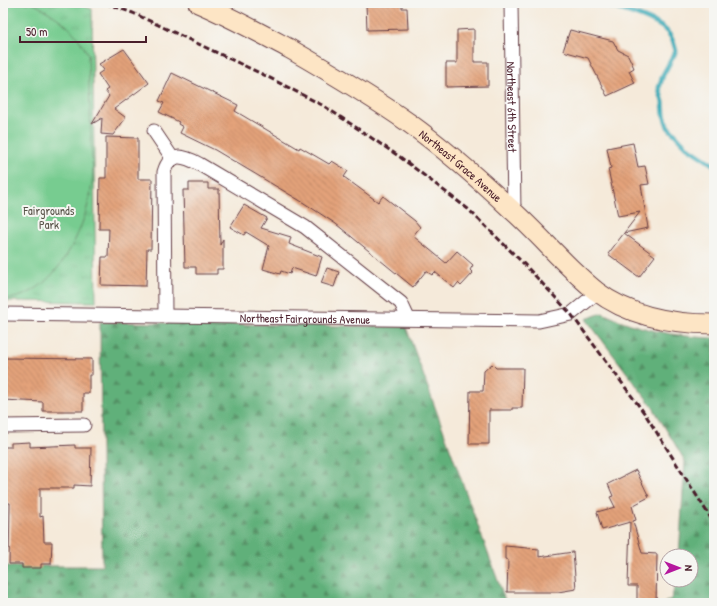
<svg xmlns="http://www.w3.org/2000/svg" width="717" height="606" font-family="'Patrick Hand',sans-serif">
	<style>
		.grass { fill: url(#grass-tufts); stroke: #60765e }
		.forest { fill: url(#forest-firs); stroke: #566852 }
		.garden { fill: #77cc90; stroke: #60765e }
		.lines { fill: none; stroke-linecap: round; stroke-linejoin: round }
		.stream { stroke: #3aaab7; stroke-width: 5 }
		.building { fill: url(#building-back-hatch) }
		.street-casing { stroke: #643d45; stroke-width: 15 }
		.secondary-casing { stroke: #643d45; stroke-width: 21 }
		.street { stroke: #fff; stroke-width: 13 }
		.secondary { stroke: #fde5c5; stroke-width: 19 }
		.rail { stroke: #4a1f2b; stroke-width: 3; stroke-dasharray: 6 3; stroke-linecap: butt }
		.labels { text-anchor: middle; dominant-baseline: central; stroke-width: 4; stroke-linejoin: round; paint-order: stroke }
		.street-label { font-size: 12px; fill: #4a1f2b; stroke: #f6f6f2 }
		.park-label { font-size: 12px; fill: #585349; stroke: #f6f6f2 }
	</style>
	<defs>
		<pattern id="grass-tufts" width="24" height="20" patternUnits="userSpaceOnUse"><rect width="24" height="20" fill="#77cc90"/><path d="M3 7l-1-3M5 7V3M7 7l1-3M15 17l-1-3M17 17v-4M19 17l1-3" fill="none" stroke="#68af7c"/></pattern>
		<pattern id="forest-firs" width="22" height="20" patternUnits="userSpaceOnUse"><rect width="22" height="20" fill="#61b07a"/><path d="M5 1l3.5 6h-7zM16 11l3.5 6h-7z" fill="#528f64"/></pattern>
		<pattern id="building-back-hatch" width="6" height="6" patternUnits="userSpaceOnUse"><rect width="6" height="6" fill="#e3a27a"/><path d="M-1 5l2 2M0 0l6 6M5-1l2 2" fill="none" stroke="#ba8364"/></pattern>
	</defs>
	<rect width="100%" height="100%" fill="#f6f6f2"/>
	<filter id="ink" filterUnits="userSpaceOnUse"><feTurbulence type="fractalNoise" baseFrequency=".025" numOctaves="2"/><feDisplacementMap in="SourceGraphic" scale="8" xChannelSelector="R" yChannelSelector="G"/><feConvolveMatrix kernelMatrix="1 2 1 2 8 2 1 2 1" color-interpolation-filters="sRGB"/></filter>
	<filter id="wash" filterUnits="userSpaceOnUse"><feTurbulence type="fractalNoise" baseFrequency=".012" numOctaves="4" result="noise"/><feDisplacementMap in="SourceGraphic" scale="16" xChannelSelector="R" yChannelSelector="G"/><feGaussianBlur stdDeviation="0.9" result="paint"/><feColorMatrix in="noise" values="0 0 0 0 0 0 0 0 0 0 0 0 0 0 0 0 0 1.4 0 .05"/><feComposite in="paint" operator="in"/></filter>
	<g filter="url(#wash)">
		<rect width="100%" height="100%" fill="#f5eada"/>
		<path class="grass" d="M3 3H73L92 9 96 302 3 301Z"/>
		<path class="forest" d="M602 313C638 329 674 337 714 338V603H664L671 599 677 580H691V556H679L685 461 652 406 586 319Z
			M100 322 406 327 506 603H3V566H102Z"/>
		<path class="garden" d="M3 3H30L36 5C60 18 76 30 88 55 89 83 90 112 91 140 91 154 94 169 92 183 87 227 55 299 3 299Z"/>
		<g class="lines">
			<path class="stream" d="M595 3C615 8 645 15 662 27 671 33 674 42 676 51L663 75 659 88 663 102 664 115 668 127 687 147 714 165"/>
		</g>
		<g id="blocks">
			<path class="building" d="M366 3H402V8H407L408 29 367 30Z
				M474 29V62H488V86L446 87V63H457V30Z
				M570 30 613 41 618 50 628 55 634 68 629 71 635 83 607 96 588 58 563 51Z
				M124 49 149 83 114 109 125 117V119L113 135 101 134 102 118 92 124 109 96 105 91 108 89 98 74 104 70 99 64Z
				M172 73 238 105 235 111 299 149 300 147 329 164 332 161 348 171 344 177 378 202 383 196 415 221 420 227 413 236 446 263 457 251 473 265 470 270 473 273 461 286 458 283 454 288 435 272 432 275 426 271 413 287 336 224 304 203 215 150 180 133 183 127 178 124 179 122 159 112 164 103 159 101Z
				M106 137 138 138V179H152L151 249H147L146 286 101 285 102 257H108L109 229H99L100 178H106Z
				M633 143 638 167 645 166 649 184 641 185 648 228 624 233 640 212 618 216 608 169 611 168 607 148Z
				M189 183H208V189H219L220 245 223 239V269H217V274H196V267H185L183 190H189Z
				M244 205 267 218 261 228 291 237 289 244 322 257 316 276 292 268 290 274 281 271 280 274 263 269 269 246 246 232 244 235 230 227Z
				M624 233 655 256 639 277 608 254Z
				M327 268 339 272 334 287 321 283Z
				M3 358 92 359V375H89V393H83V411H43V402L3 400Z
				M492 364 496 368H523L522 408H512V410H489V444H469L470 391H483L484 371Z
				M30 442V447L75 445V448H91L90 486 74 485V488H40V517L43 516 44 542H52L51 564H41V568H22V564H9L10 503H3V447H11V443Z
				M636 470 649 497 632 506 636 520 633 521 642 553 657 554 656 603H637V586H628L630 522 602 530 597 512 615 507 610 497 613 496 608 484Z
				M505 546 539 549V557L573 552 576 589 558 592H507L508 560 505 559Z"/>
		</g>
	</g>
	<g filter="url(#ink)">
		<use href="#blocks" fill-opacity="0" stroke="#643d45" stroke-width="1"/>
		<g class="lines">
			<defs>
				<g id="street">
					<path id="s1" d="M511 3 514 212"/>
					<path d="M154 131 173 159"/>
					<path id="s2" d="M3 314 539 321 571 314 598 292"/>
					<path d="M165 316 164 172C170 151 184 156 199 164L305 227 401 303 408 318"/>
					<path d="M3 426 84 425"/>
				</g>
				<g id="secondary">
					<path id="s3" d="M198 3C229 16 260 33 290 49 330 72 371 96 409 123 445 149 480 180 513 211 542 237 566 267 596 291 629 316 674 324 714 324"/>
				</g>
			</defs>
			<use href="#street" class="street-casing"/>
			<use href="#secondary" class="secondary-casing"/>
			<use href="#street" class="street"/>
			<use href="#secondary" class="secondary"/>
			<path class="rail" d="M105 3 133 13 266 76 324 106 400 157 468 209 524 264 571 314 645 414 714 523"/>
		</g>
	</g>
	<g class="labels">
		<g class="street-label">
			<text stroke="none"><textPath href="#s1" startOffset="104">Northeast 6th Street</textPath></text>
			<text stroke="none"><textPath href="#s3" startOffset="310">Northeast Grace Avenue</textPath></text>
			<text stroke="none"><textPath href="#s2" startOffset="302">Northeast Fairgrounds Avenue</textPath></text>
		</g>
		<g class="park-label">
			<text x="49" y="210">Fairgrounds<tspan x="49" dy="14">Park</tspan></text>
		</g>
	</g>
	<rect width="717" height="606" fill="none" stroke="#f6f6f2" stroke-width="16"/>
	<g transform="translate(679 568) rotate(90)"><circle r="19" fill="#f6f6f2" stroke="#b1a0a2"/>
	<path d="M0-3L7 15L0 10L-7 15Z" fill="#b5179e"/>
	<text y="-6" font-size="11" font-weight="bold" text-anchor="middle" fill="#4a1f2b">N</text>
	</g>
	<path d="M20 36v6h126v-6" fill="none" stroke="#4a1f2b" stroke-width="2"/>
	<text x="26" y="36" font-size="12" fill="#4a1f2b" stroke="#f6f6f2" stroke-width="3" paint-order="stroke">50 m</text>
</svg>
